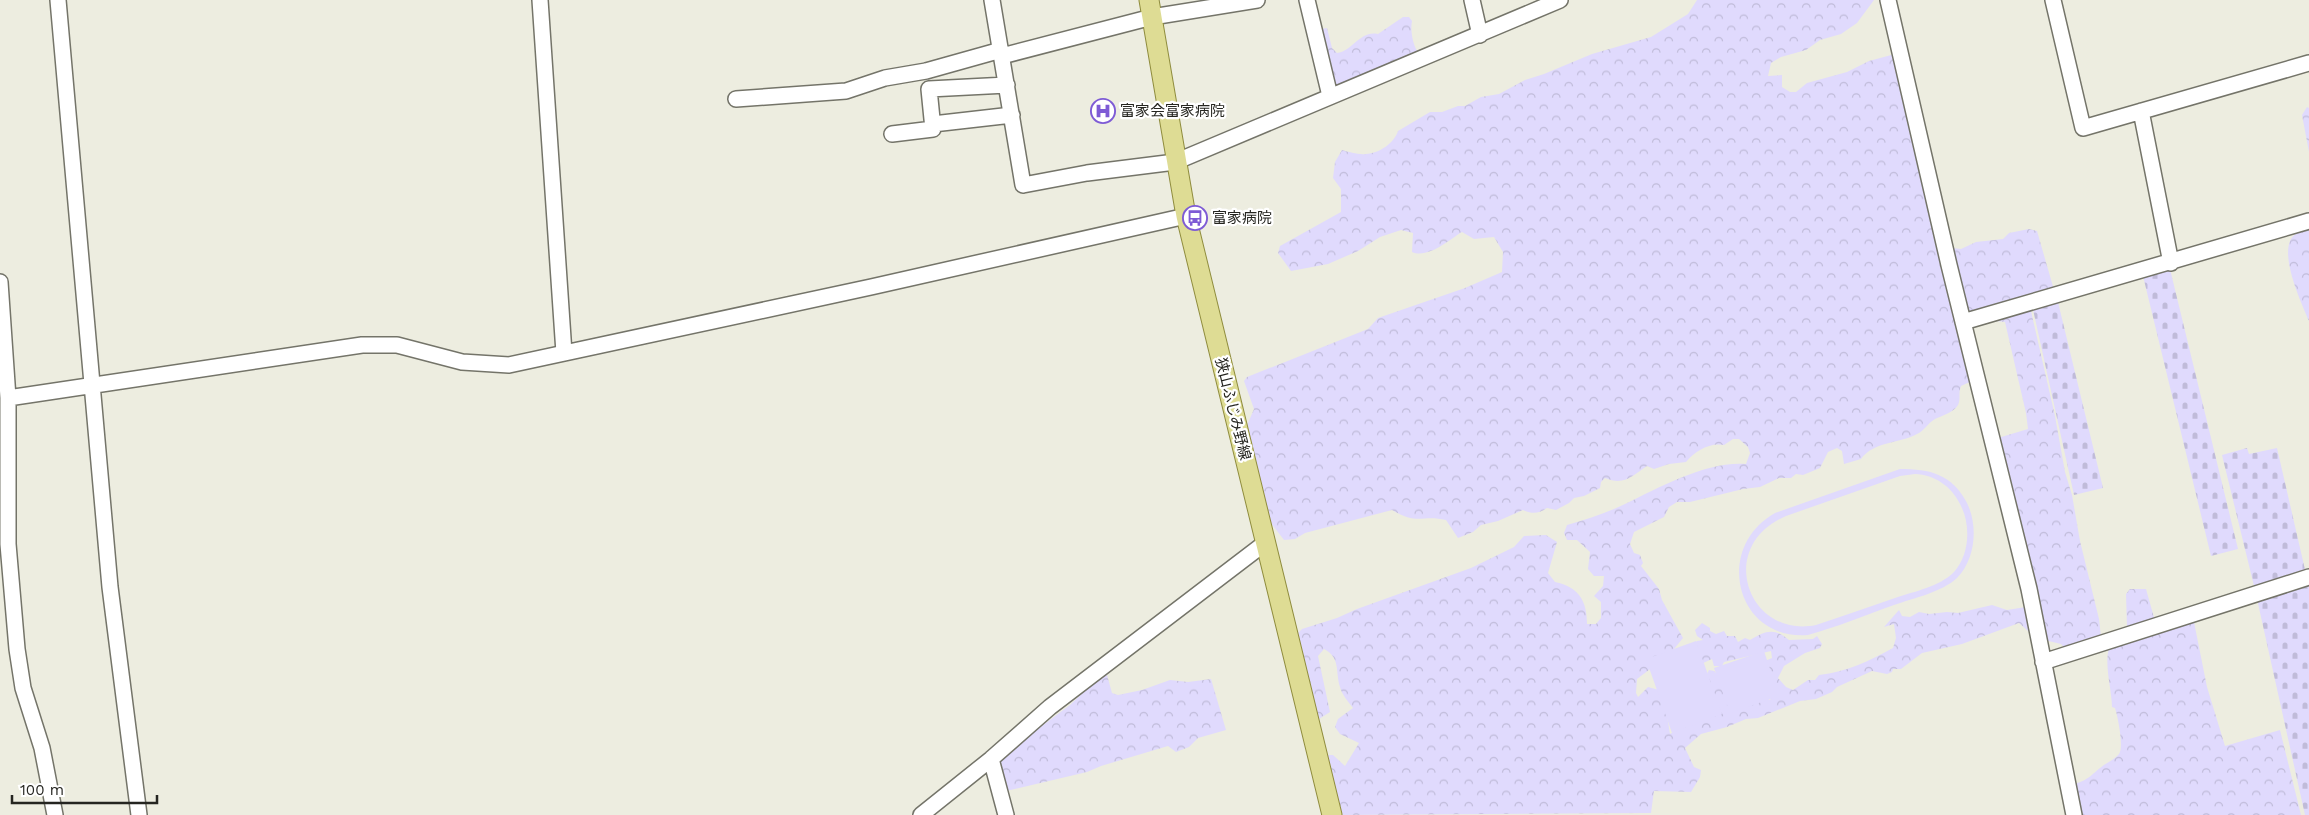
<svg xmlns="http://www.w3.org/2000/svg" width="2309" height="815" font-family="'Work Sans','Noto Sans JP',sans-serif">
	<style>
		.forest { fill: url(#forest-crowns); fill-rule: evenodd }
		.cemetery { fill: url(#cemetery-stones) }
		.pitch { fill: #e0dafd; fill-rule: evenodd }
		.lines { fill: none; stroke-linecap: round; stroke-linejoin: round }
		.minor-casing { stroke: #747469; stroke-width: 18 }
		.major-casing { stroke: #8f8c3d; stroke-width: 21 }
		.minor { stroke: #fff; stroke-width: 15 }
		.major { stroke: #dedc94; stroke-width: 19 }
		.labels { text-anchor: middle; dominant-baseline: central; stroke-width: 4.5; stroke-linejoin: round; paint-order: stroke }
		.poi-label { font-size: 15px; fill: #252520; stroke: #fff; text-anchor: start }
		.street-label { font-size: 15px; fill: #252520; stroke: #fff }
	</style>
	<defs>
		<pattern id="forest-crowns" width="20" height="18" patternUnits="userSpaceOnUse" patternTransform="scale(1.25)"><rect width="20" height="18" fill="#e0dafd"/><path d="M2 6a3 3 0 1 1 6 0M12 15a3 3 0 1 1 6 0" fill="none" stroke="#c0bbd9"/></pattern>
		<pattern id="cemetery-stones" width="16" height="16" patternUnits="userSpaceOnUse" patternTransform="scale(1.25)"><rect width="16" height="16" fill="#e0dafd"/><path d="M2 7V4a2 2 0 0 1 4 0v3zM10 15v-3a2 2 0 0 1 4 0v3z" fill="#c0bbd9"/></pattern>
	</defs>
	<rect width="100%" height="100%" fill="#edede0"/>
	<path class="forest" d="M1697 0H1874L1857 23 1841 34 1820 40 1806 50 1781 57 1771 63 1768 76 1782 75V87L1790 92H1796L1807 83 1847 72 1869 61 1895 54 1952 248 1961 249 1976 242 2003 239 2009 233 2029 229 2037 231 2054 290 2031 311 2055 416 2065 472 2072 495 2080 541 2099 619 2101 637 2066 649 2061 644 2036 638 2019 623 1962 644 1922 653 1901 669H1893L1892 672 1887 674 1872 671 1837 687 1832 692 1816 699 1800 701 1758 718 1746 719 1727 727 1701 734 1685 748 1694 767 1701 770 1700 777 1691 792 1654 791 1651 813 1336 815 1323 755H1333L1345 766 1359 743 1340 734 1335 727 1338 719 1353 708C1348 701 1342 695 1340 687 1335 671 1341 658 1324 649L1318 656 1330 712 1319 719 1314 718 1296 635 1302 629 1337 618 1357 609 1471 568 1514 547 1524 536 1546 535 1557 542 1548 573 1555 582C1579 587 1587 601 1587 624H1596L1601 618V602L1594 596 1603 586 1604 576H1594L1588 569 1590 552 1577 540H1567L1564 533 1567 525C1587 519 1607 513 1625 504 1660 487 1707 461 1746 464L1750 453 1748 447 1739 439H1733L1724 445C1710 442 1695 451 1686 462L1669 464 1654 469 1647 466C1632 476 1624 486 1605 478L1601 482 1600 488 1584 496 1574 498 1569 503 1556 510 1547 508C1538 514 1532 514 1523 510L1498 521 1481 525 1473 532 1458 538 1446 520C1422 514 1419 526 1392 510L1305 533 1295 539 1284 540 1264 514 1245 430 1254 409 1244 381 1247 377 1368 329 1378 318 1465 288 1502 272 1503 252 1494 237 1474 239 1462 232C1449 240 1428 259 1412 252L1413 233 1401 230 1380 237 1358 251 1328 264 1291 271 1278 253 1280 246 1341 212V189L1333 178 1335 162 1342 150C1349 152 1359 155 1366 154 1380 153 1394 143 1398 131L1430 112H1442L1458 106H1465L1481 97 1499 94 1525 80 1544 74 1592 54 1651 37 1688 14ZM1966 311 1984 322 1996 321 2005 322 2026 413 2028 429 1998 438 2026 607 2007 610 1992 605 1958 613 1947 612 1929 614 1919 612 1910 617 1902 616 1899 610 1884 627 1894 624 1896 638 1893 648C1869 661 1847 672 1819 675L1815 680H1808L1793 690 1786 687 1778 678 1784 666 1805 653 1820 648 1822 644 1817 636 1813 639 1789 640C1774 627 1765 631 1750 640L1745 638 1738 642 1735 636H1727L1724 631 1716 634 1710 631V628L1702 623 1695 630 1697 636 1703 640 1697 641 1693 645 1701 664 1712 659 1714 666H1722L1724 662 1771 651 1772 658 1765 661 1775 690 1770 700 1723 680 1714 671 1709 670 1679 728 1670 734 1663 691 1648 687 1638 697 1636 693 1637 679 1670 654 1683 638 1662 600 1659 589 1641 566 1643 563 1640 555 1634 553 1630 544 1634 532 1664 517 1669 507 1677 502H1690L1743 489 1760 487 1779 478H1791L1796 474 1803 475 1820 468 1828 452 1837 448 1842 451 1844 464 1861 459C1874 441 1899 444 1917 434 1924 431 1928 423 1935 419 1942 416 1954 412 1958 405 1961 399 1958 393 1961 386L1974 380Z
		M1403 17H1409L1412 21C1410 31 1413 46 1419 54L1343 94 1330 81 1321 29 1327 28 1332 48 1337 53C1353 51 1360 30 1378 34Z
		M2307 107 2309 108V152L2302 115Z
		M2309 228V321C2301 302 2282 261 2290 241 2293 233 2302 231 2309 228Z
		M2130 589H2146L2155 621 2193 617 2207 687 2225 746 2280 730 2301 815H2078L2075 784C2089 779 2089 777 2100 768 2106 763 2114 760 2119 754 2124 748 2118 717 2115 708L2112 707C2112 690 2103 661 2110 646 2113 640 2122 633 2127 628L2126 594Z
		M1107 675 1112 693 1118 695 1142 690 1170 680 1188 682 1211 679 1226 730 1198 738 1189 747 1176 752 1168 746 1101 766 1087 772 1006 791 995 761 1070 705 1098 678Z"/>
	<path class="cemetery" d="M2170 269 2238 549 2211 556 2143 276Z
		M2057 298 2103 488 2074 495 2032 305Z
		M2247 448 2249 454 2277 448 2306 574 2255 590 2222 455Z
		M2309 582V815H2305L2257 599Z"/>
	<path class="pitch" d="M1900 469C1930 469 1952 474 1967 503 1978 525 1976 559 1957 578 1942 592 1914 598 1894 605 1866 615 1837 627 1808 635 1736 641 1713 548 1775 513ZM1915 474C1935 475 1951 486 1960 504 1971 524 1970 554 1954 572 1939 587 1915 591 1895 598 1869 607 1843 616 1816 625 1749 639 1714 547 1786 516L1900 476Z
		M1696 641 1722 714 1672 733 1646 659Z
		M1764 651 1779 696 1730 713 1714 668Z"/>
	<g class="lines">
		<defs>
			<path id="minor" d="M58 0 110 587 139 815
				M540 0 564 353
				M992 0 1023 185 1087 173 1175 162 1560 0
				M1307 0 1330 96
				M1472 0 1480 35
				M1888 0 1949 265 2029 589 2074 815
				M2053 0 2083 128 2309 63
				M1002 56 1152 17 1257 0
				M736 99 846 91 885 78 926 71 1001 50
				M2141 111 2171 263
				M933 124 1012 115
				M892 134 933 129 929 89 1007 85
				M0 282 8 398V544L17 649 23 688 42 748 55 815
				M1963 322 2309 221
				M8 398 362 345H397L462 362 509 365 871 287 1186 216
				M2043 662 2309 577
				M991 759 1006 815
				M921 815 991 759 1050 707 1265 543"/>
			<path id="major" d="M1149 0 1186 216 1332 815"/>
		</defs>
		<use href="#minor" class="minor-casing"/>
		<use href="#major" class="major-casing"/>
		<use href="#minor" class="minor"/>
		<use href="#major" class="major"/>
	</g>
	<defs>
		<symbol id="hospital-ring" viewBox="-11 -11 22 22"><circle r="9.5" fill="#fff" stroke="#7e5bd5" stroke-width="1.5"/><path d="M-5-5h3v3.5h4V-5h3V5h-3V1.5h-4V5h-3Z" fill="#7e5bd5"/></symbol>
		<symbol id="bus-ring" viewBox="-11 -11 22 22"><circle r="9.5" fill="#fff" stroke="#7e5bd5" stroke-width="1.5"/><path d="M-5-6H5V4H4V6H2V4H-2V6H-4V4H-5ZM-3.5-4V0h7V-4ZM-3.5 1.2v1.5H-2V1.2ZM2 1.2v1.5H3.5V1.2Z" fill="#7e5bd5"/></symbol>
	</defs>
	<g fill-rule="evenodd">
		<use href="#hospital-ring" x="1089" y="97" width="28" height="28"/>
		<use href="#bus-ring" x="1181" y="204" width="28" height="28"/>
	</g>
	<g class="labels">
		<g class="poi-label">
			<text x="1120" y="111">富家会富家病院</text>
			<text x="1212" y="218">富家病院</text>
		</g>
		<g class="street-label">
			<text transform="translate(1233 409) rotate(76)">狭山ふじみ野線</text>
		</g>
	</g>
	<path d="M12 795v8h145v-8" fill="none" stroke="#252520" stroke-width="2.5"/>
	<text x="20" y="795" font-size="15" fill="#252520" stroke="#ffffff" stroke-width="4" paint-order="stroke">100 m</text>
</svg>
